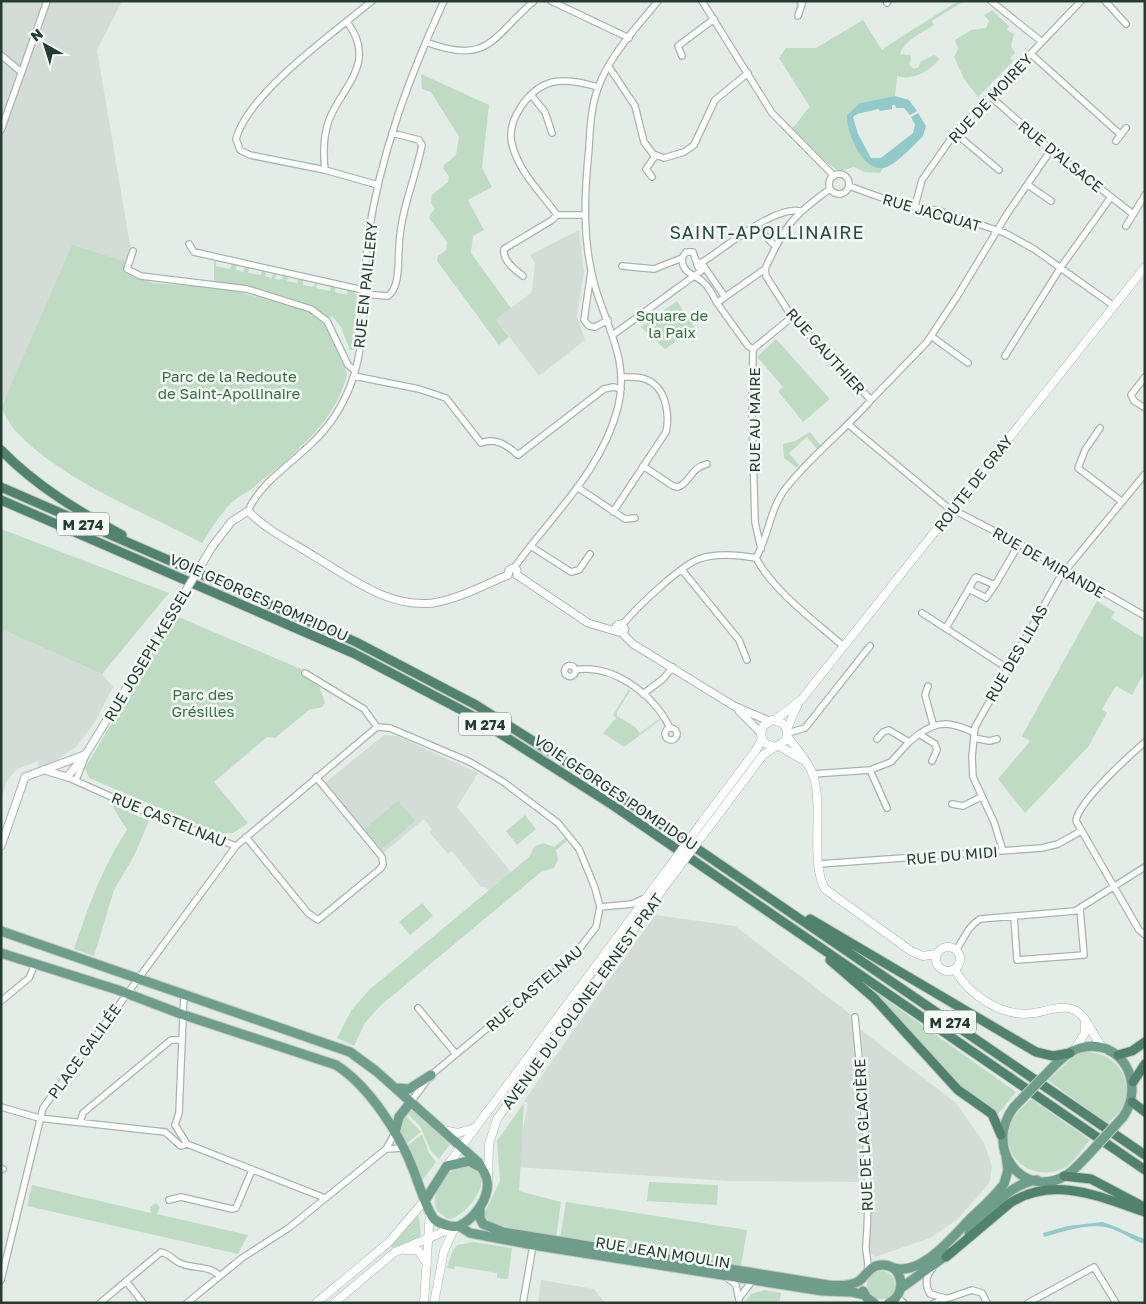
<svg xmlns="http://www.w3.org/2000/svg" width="1146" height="1304" font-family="'Golos Text',sans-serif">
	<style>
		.built { fill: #d3dcd7 }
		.green { fill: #c0dbc4 }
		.water { fill: #92c9cb }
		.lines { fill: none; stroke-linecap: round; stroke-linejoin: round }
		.minor-casing { stroke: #a7b4ae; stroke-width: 8 }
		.tertiary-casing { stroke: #a7b4ae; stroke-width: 9 }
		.secondary-casing { stroke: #a4b7ae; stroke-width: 9 }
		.primary-casing { stroke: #c2c8c6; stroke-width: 11 }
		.trunk-casing { stroke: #c2c8c6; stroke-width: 11 }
		.minor { stroke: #fff; stroke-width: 5.5 }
		.tertiary { stroke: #fff; stroke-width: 7 }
		.secondary { stroke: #fff; stroke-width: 8 }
		.primary { stroke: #6e9d8b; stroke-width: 9 }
		.trunk { stroke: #518270; stroke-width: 9 }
		.tertiary-bridge-casing { stroke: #a7b4ae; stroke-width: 9; stroke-linecap: butt }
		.secondary-bridge-casing { stroke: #a4b7ae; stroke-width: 9; stroke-linecap: butt }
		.primary-bridge-casing { stroke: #c2c8c6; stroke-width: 11; stroke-linecap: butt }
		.tertiary-bridge { stroke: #fff; stroke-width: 7 }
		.secondary-bridge { stroke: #fff; stroke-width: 8 }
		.primary-bridge { stroke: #6e9d8b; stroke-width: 9 }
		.labels { text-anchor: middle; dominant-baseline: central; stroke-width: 5; stroke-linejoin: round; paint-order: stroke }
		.shield { fill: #f5f9f6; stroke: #63756e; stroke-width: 1 }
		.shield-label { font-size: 14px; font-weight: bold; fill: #253c33 }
		.street-label { font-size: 15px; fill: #253c33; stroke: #f5f9f6 }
		.park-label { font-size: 15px; fill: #346f43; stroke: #f5f9f6 }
		.quarter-label { font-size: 18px; letter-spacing: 1px; fill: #234c3d; stroke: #f5f9f6 }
	</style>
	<rect width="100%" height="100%" fill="#e4ece8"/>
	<path class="built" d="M1 1H122L97 50 133 263 127 262 2 402Z
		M579 230 584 272 577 316 585 340 539 376 496 319 532 292 535 263 530 255Z
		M1 629 102 674 113 687 95 722 77 746 39 772 38 761 17 769 6 782 1 801Z
		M384 735 397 736 478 773 457 807 511 872 489 890 485 887H481L452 851 448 854 429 832 432 829 424 819 383 853 325 783Z
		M655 915 735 926 850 1014 854 1037 864 1182 729 1181 515 1167 528 1104 524 1101Z
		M861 1030 956 1103 984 1143 992 1166 990 1182 958 1219 930 1238 875 1257 868 1250 873 1198Z
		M541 1280 594 1289 605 1303H538Z"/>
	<path class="green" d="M958 1H964L932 21 934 25C923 32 904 41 900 54L910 55 911 58 909 65 914 69 919 67 920 62 934 55 940 59C928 72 913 81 897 76L895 96 860 103 847 115 873 166 883 168 880 173 864 172 854 167 841 171 835 169 814 152 792 128C800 122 802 113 810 107L779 58 786 48H816L863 20 882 50H884V48Z
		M992 10 1009 26 1007 30 1014 34 1011 46 1015 53 1010 58 1013 61 978 97 964 79 954 57 958 49 955 40 971 30 986 28 989 21 984 15Z
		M421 74 489 105 482 168 492 187 468 200 484 230 473 236 471 253 511 308 496 319 509 337 499 345 437 261 438 256 446 250 447 242 429 218 430 214 435 209 431 203 432 195 448 182 449 177 443 168 444 165 456 155 459 137 431 92 422 89Z
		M72 245 127 262 125 272 153 283 228 289 310 312 327 326 336 342 347 374C336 425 286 460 249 491 227 501 215 523 202 543 142 511 58 479 13 428 8 422 5 414 1 408Z
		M214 260 216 261V266L230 269 232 264 237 265 236 270 243 272 245 267 249 268 248 273 261 275 262 271 266 272 265 276 272 278 273 273 276 274 275 279 282 280 283 276 288 277 287 281 297 283 298 279 303 280V285L314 287 315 283H317L316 288 330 291 331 286 336 287 335 292 347 295 348 290 353 291 357 296 354 350H350L341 327 332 316 328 319C312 299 241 284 214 281Z
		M677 301 695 328 665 349 641 327Z
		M776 339 830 399 803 422 778 391 783 387 757 357Z
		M810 432 821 446 817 449 807 437 789 453 799 465 797 468 784 458 783 444 795 441Z
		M1 529 169 593 102 674 1 629Z
		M1097 601 1115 612 1111 618 1145 639V671L1132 695 1116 686 1102 709 1107 713 1088 747 1025 813 998 779 1030 741 1022 736Z
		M176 616 315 675 325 702 322 707 309 710 275 738 267 737 214 782 248 823 233 833H218L89 778 85 768Z
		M629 689 630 691 617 712V716L634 726 640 733 659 719 660 720 624 747 603 733 616 718 613 715Z
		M398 801 415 821 382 849 364 829Z
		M111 804 149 821 134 856 114 890 94 956 74 949C89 905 102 868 127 830Z
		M525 815 536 829 517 845 506 831Z
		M565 838 567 841 556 850 558 860 554 868 541 872 380 1006 365 1023 354 1046 337 1038 351 1011 369 990 529 857 535 846 544 843 554 847Z
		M422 903 433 916 410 935 399 922Z
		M874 991 1016 1092 998 1114 957 1083Z
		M1084 1052C1112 1051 1133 1074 1125 1103 1122 1111 1113 1118 1107 1124L1048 1080 1074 1056Z
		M1031 1099 1090 1140C1083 1148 1076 1159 1067 1166 1041 1184 1002 1163 1009 1130 1012 1116 1021 1108 1031 1099Z
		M524 1103 519 1191 561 1202 556 1238 490 1223 484 1214 500 1181 497 1141Z
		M409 1110 414 1112 450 1144 439 1159 431 1151 420 1126 406 1112Z
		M404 1114 421 1132 405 1145 399 1133Z
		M422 1134 429 1153 436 1162 421 1182 406 1147Z
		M462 1164C465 1165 471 1165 474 1166 496 1178 466 1218 448 1219L437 1211C429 1193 446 1172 462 1164Z
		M649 1182 718 1185 717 1205 647 1201Z
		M32 1185 151 1213 150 1207 156 1203 160 1207 157 1214 248 1235 238 1254 45 1210 27 1206Z
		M566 1202 747 1230 741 1266 560 1238Z
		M419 1215 421 1237 395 1249 389 1245Z
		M473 1242 512 1248 508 1279 497 1278V1273L455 1266 454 1269 447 1268 452 1252 457 1245Z
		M867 1285a14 14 0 1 1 28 0a14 14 0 1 1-28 0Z
		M764 1290 781 1293 779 1303H744L751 1294Z"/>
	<path class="water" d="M895 96 909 100 917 111 910 115 904 108H896L895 105H892V109L880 111 878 109 857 114 853 117 858 134 871 158H881L913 133 915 125 911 117 918 113 926 126 923 136C915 144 894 167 883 168 862 171 846 131 847 115L860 103Z
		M1102 1222C1117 1226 1129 1234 1145 1239V1244C1134 1241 1127 1235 1117 1231 1096 1220 1066 1231 1044 1237L1043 1233 1068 1226Z"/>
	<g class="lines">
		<defs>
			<path id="minor" d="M372 1C335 32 248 93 236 139L240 150 250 155 325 170 378 185
				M551 1 629 38
				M702 1 772 113 834 176
				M991 1 1042 42
				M1105 1 1126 24
				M887 3 888 1
				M798 16 802 4 800 1
				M426 42C489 66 492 37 534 1
				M1031 54 1121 135
				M1 55 21 72
				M682 56 678 46 714 19
				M609 67 635 106 644 142 653 154 664 158 684 152 694 145 715 100 748 73
				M532 96 545 112 552 133
				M990 96 1051 150 1133 214
				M1 130 47 1
				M955 133 999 170
				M1116 141 1126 128
				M325 170C323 153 323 137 329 120 342 87 378 62 347 22
				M829 184a10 10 0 1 1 20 0a10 10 0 1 1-20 0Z
				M652 177 646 169 656 155
				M1028 185 1051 201
				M849 186 896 203 940 211 1005 233 1034 249 1114 306
				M915 206 922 180 955 133 1081 1
				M584 215H557C541 192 519 173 512 144 506 120 529 88 553 82 568 79 584 83 598 87
				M756 226 775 246
				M1126 226 1145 195
				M189 244 194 252 363 290
				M133 251 127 269 141 276 247 289 311 309 327 321 348 365 355 371
				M686 252H693L696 261 703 265 725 297 717 303C713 296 710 288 704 283 696 274 682 275 682 258Z
				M622 266 654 269 682 258
				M591 272 584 320 589 326 595 327 608 320
				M523 276C515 270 502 260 504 249L552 220 557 215
				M363 294 388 296C400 288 398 261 399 248 400 212 415 180 422 145L419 140 392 133
				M725 297 765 269
				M717 303 748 346 753 349 752 416 755 522 761 549
				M614 334 701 271 697 265 707 259C728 245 777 205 800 211
				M931 336 968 363
				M753 349 792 317
				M1005 356 1061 267 1111 197
				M354 376 419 389 446 398 481 443C495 437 507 445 518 455L604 389 613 387 621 389
				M1145 377 1131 395 1134 401 1145 408
				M871 400 927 342 958 295 1007 214 1051 150
				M849 425 946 506 1025 547 1145 616
				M1100 428 1085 450 1078 468 1121 501
				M643 466 673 486 678 487C691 482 690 468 707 464
				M577 487 625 519 635 518
				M248 511C260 483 290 465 312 443 329 427 343 405 351 384 368 339 362 285 368 238 380 155 409 77 444 1
				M613 512 666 432C670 414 666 386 645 379 638 376 629 377 621 377
				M532 547 571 572 579 570 590 554
				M756 558C769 535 770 508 786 488 811 456 844 431 871 400L792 317 766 276 765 269C784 227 792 216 830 189
				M756 558C775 593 814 620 843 646
				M514 568C551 516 602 471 618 407 629 363 609 331 596 290 582 243 584 197 589 148 590 128 591 107 598 88 609 56 637 27 658 1
				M682 570 739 640 747 660
				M995 585 1019 544
				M922 613 1007 668
				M623 624C636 608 680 566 699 559 716 553 739 555 756 558
				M946 628 975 578 976 577 995 585 986 598 969 589
				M564.5 671a5.5 5.5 0 1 1 11 0a5.5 5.5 0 1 1-11 0Z
				M575 670C613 663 654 695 670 728
				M305 673 364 709 377 727
				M928 686 925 695 933 724
				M643 694 663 679 673 667
				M665 734a6 6 0 1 1 12 0a6 6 0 1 1-12 0Z
				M788 733 805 728 870 646
				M919 734C939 720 951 722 973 732
				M974 738 989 741 997 739
				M909 742 919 734 935 744 937 750 932 761
				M1145 742C1129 756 1078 802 1076 821L1139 930 1145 935
				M870 770 891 762 909 742 889 730 883 732 877 739
				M813 774 870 770 887 808
				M67 777 141 810 236 846 377 727 390 728 470 762 502 781 558 823 579 849 595 888 600 907 596 927 573 957 431 1075 410 1103
				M76 780 85 757
				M952 804 963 806 981 797
				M246 837 308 913 318 920 380 869 383 865 382 857 316 777
				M1003 851 994 822 973 777 972 757 975 727 1060 577 1145 474
				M819 864 1042 848 1058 844 1081 831
				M600 907 632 904 643 899
				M1014 916 1017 960 1084 955 1080 909
				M956 950C965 938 967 927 980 919L1075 911 1145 867
				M1 1001 29 978 35 964
				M418 1008 456 1054
				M855 1017C862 1093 872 1169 866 1245 865 1254 870 1263 867 1271
				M1 1107 39 1118 165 1132
				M80 1122 83 1113 171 1040H182
				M175 1125 179 1113 184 994
				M165 1132 181 1146 187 1144 175 1125
				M187 1144 325 1198
				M386 1149 403 1148
				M1 1169H3
				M169 1200 181 1197 232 1209 236 1208 252 1170
				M932 1269C925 1277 925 1285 930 1294L945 1298
				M725 1276 736 1285 739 1300
				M1 1280 43 1108 236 846
				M126 1281 143 1303
				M897 1297 904 1303
				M739 1298 753 1280
				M100 1303 161 1252C172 1255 170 1258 178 1262 191 1270 208 1264 220 1276
				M187 1303 242 1258 290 1227 386 1149 395 1133
				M523 1303 533 1245
				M934 1303 972 1290 982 1293 987 1303
				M1028 1303 1094 1267 1116 1303"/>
			<path id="tertiary" d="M212 547 231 522 248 511C267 531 294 543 317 558 352 579 389 608 433 603 459 599 484 585 508 575
				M508 575 509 570 513 568 517 570V575
				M517 575 588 623 622 633
				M615 629 617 625 621 624 625 629 622 633
				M622 633 633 644 734 706 769 721
				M739 711 761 733
				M44 770 67 777 86 754 179 602
				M1 846 25 777 84 755"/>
			<path id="secondary" d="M775 720 801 700 1145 267
				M787 729 798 704
				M787 736C797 750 809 762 814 778 823 810 810 863 825 889L911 951 923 956 937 954
				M779 746 803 760
				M702 822 756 750 762 739
				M709 827 763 755 786 740 787 729 782 723 772 720 763 726 761 735 764 743 775 747
				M936 959a12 12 0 1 1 24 0a12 12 0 1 1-24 0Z
				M955 970C970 996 1003 1018 1034 1013 1046 1011 1061 1005 1072 1009 1088 1014 1093 1039 1105 1050
				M1074 1050 1085 1033V1023
				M443 1130 458 1133 474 1128
				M447 1166 667 870
				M488 1181 489 1144 497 1119 673 875
				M405 1250H418L427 1264
				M316 1303 388 1243 426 1199
				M334 1303 395 1252 455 1227
				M424 1303 430 1211
				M434 1303 444 1251 455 1227"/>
			<path id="primary" d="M1 931 350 1052 376 1071 478 1162C481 1168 486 1173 487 1180 490 1198 475 1218 459 1226 452 1228 440 1224 434 1219 426 1209 418 1181 413 1169 399 1133 369 1086 336 1065L181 1014 118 990 1 953
				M1052 1068C1060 1060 1069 1051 1080 1048 1122 1037 1146 1084 1123 1117
				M396 1088 409 1089 431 1075
				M1014 1107C983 1147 1022 1200 1065 1176 1074 1171 1081 1162 1088 1155
				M395 1133 399 1117 410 1103
				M426 1199 447 1166 469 1161 478 1166
				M480 1207V1218L483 1224 503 1232 828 1285C838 1286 851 1286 859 1281 867 1275 869 1266 881 1265 903 1263 908 1294 889 1303
				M459 1226 470 1233 533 1245 823 1291 852 1292 865 1295
				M969 1233C987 1214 1009 1183 1037 1180
				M891 1267C920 1279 954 1235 972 1217 983 1207 995 1196 1004 1184L1008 1170 1006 1156
				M901 1288 951 1252
				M863 1291 867 1298 874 1303"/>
			<path id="trunk" d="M1 450C36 486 78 511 122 535
				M1 487 356 642 476 705 617 794 1145 1155
				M1 500 353 653 471 715 611 804 1145 1170
				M810 919 1036 1052 1053 1056 1070 1053
				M830 960 874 998 958 1090 992 1114 1001 1135
				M1118 1055 1132 1051 1145 1042
				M1133 1082 1145 1064
				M1132 1102 1145 1112
				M1064 1176 1091 1179 1144 1207
				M946 1257 1010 1203C1054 1175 1100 1197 1145 1212"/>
		</defs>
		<use href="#minor" class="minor-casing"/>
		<use href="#tertiary" class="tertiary-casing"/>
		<use href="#secondary" class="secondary-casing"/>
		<use href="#primary" class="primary-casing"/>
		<use href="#trunk" class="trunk-casing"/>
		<use href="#minor" class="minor"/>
		<use href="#tertiary" class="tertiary"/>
		<use href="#secondary" class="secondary"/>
		<use href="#primary" class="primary"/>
		<use href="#trunk" class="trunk"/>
		<defs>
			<path id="tertiary-bridge" d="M179 602 212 547"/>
			<path id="secondary-bridge" d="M667 870 702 822
				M673 875 709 827"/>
			<path id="primary-bridge" d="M1014 1107 1052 1068
				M1088 1155 1123 1117"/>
		</defs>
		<use href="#tertiary-bridge" class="tertiary-bridge-casing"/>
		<use href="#secondary-bridge" class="secondary-bridge-casing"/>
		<use href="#primary-bridge" class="primary-bridge-casing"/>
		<use href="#tertiary-bridge" class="tertiary-bridge"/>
		<use href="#secondary-bridge" class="secondary-bridge"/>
		<use href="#primary-bridge" class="primary-bridge"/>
	</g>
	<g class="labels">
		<g class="shield">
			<rect x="57" y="512.5" width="52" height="23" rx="4"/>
			<rect x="459" y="712.5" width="52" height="23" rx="4"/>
			<rect x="924" y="1010.5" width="52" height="23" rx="4"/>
		</g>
		<g class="shield-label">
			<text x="83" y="524">M 274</text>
			<text x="485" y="724">M 274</text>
			<text x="950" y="1022">M 274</text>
		</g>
		<g class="street-label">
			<text transform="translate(990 98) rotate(-47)">RUE DE MOIREY</text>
			<text transform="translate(1061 156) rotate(39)">RUE D'ALSACE</text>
			<text transform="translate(932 212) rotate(16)">RUE JACQUAT</text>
			<text transform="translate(365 285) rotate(-84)">RUE EN PAILLERY</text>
			<text transform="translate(826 351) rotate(48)">RUE GAUTHIER</text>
			<text transform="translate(754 420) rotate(-90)">RUE AU MAIRE</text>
			<text transform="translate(973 483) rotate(-52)">ROUTE DE GRAY</text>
			<text transform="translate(1049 562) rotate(30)">RUE DE MIRANDE</text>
			<text transform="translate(259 597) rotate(24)">VOIE GEORGES POMPIDOU</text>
			<text transform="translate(1016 653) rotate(-60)">RUE DES LILAS</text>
			<text transform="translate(147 654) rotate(-59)">RUE JOSEPH KESSEL</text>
			<text transform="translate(616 792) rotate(34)">VOIE GEORGES POMPIDOU</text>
			<text transform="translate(169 819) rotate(22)">RUE CASTELNAU</text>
			<text transform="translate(952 855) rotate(-5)">RUE DU MIDI</text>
			<text transform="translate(534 988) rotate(-41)">RUE CASTELNAU</text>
			<text transform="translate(582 1001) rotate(-54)">AVENUE DU COLONEL ERNEST PRAT</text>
			<text transform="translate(84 1051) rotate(-54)">PLACE GALILÉE</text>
			<text transform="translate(863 1135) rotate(-93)">RUE DE LA GLACIÈRE</text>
			<text transform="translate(663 1252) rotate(9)">RUE JEAN MOULIN</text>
		</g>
		<g class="park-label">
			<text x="672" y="315">Square de<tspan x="672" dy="17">la Paix</tspan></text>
			<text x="229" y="376">Parc de la Redoute<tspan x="229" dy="17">de Saint-Apollinaire</tspan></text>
			<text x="203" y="694">Parc des<tspan x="203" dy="17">Grésilles</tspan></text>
		</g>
		<g class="quarter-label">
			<text x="767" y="232">SAINT-APOLLINAIRE</text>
		</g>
	</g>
	<rect width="1146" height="1304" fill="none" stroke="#253c33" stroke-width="5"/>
	<g transform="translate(45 45) rotate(321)" stroke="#f5f9f6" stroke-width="4" paint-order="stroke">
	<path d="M0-4L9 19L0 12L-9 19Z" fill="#253c33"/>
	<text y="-8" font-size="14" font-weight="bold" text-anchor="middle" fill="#253c33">N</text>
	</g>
</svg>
